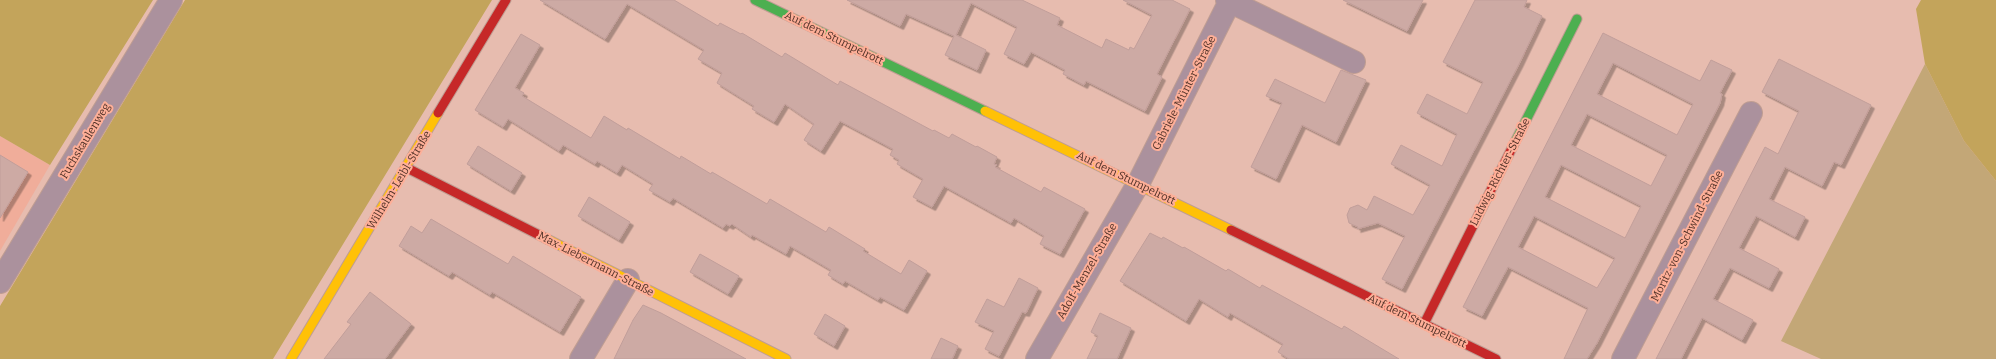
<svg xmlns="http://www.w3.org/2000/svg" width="1996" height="359" font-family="Bitter,serif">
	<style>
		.built { fill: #f0ad9a }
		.green { fill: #c3a777 }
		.forest { fill: #c3a45b }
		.building { fill: #cdaaa4; stroke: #c19e9a; fill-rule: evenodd; filter: url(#shadow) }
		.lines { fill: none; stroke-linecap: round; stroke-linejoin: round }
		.street-casing { stroke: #bf9d92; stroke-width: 24 }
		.fast-casing { stroke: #bf9d92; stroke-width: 11 }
		.slow-casing { stroke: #bf9d92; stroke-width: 11 }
		.jam-casing { stroke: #bf9d92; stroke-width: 11 }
		.street { stroke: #ab919d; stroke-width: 22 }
		.fast { stroke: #4caf50; stroke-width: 9 }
		.slow { stroke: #ffc107; stroke-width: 9 }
		.jam { stroke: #c62828; stroke-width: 9 }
		.labels { text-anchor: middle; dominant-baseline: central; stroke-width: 4; stroke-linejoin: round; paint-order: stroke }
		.street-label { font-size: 11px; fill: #503127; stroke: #feaf98 }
	</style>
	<defs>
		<filter id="shadow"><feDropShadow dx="3.5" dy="3.5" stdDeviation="0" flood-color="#0004"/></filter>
	</defs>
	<rect width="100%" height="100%" fill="#e7bcaf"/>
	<path class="built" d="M0 136 50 165 0 251Z"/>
	<path class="green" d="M1925 64 1964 141 1996 181V359H1821L1781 341Z"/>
	<path class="forest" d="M0 0H153L50 165 0 136Z
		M185 0H492L273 359H0V306Z
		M1921 0H1996V181L1964 141 1925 64 1916 9Z"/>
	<path class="building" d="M540 0H674L718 26 720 23 741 34 742 33 782 57 785 53 838 85 840 81 933 131 934 130 949 138 952 134 976 147 977 146 997 157 994 164 997 165 995 167 1041 192 1044 187 1085 209 1060 254 1040 244 1044 236 1014 218 1011 223 944 186 932 207 913 197 923 179 897 164 899 160 890 155 893 149 840 121 821 151 804 140 814 124 785 104 774 122 752 109 754 106 717 83 722 73 698 59 704 50 627 4 605 39Z
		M847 0H1022L1060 18 1057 25 1102 48 1106 39 1129 50 1130 47 1134 49 1152 15 1123 0H1172L1190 9 1157 74 1162 77 1145 111 1086 81 1084 85 1063 74 1065 70 1031 52 1024 64 1004 54 1017 27 971 3 956 35 986 50 977 70 945 55 954 36 906 14 900 26Z
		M1343 0H1423L1407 31Z
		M1475 0H1527L1524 7 1542 16 1519 64 1402 289 1382 279 1405 236 1378 223 1357 229 1358 227 1349 223 1347 215 1350 208 1358 205 1367 210 1374 196 1413 215 1430 185 1391 164 1401 145 1442 166 1457 134 1417 113 1427 94 1467 114 1483 82 1443 62Z
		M1603 33 1700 81 1711 60 1732 70 1720 93 1722 94 1720 103 1597 343 1587 359H1564L1588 308 1508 267 1482 316 1463 307ZM1613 63 1693 104 1677 135 1597 94ZM1587 114 1667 155 1651 186 1571 145ZM1561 165 1641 206 1625 238 1545 197ZM1534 216 1615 258 1597 288 1518 247Z
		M521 34 540 45 515 88 524 93 522 96 591 138 604 116 627 130 628 128 680 159 681 156 711 174 712 172 767 204 770 199 826 232 829 227 865 249 863 251 901 274 909 260 927 271 904 310 880 297 878 300 845 281 843 284 828 275 831 270 790 246 786 254 752 235 751 237 732 224 730 226 726 224 723 228 673 198 670 202 649 190 653 184 622 165 617 173 597 161 595 164 563 145 559 151 508 119 503 127 475 110Z
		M1779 59 1871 105 1841 165 1834 162 1822 186 1785 167 1769 199 1805 217 1795 237 1756 216 1739 248 1779 269 1769 288 1730 268 1713 299 1753 320 1742 340 1702 318 1681 359H1656L1765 147 1778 154 1799 111 1762 92Z
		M1341 70 1366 80 1336 142 1302 125 1276 179 1251 167 1282 103 1266 96 1275 79 1325 103Z
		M478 146 522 173 511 191 467 164Z
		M0 155 28 172 0 218Z
		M589 197 630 222 619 240 578 216Z
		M431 219 508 264 513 256 581 297 560 332 492 292 490 295 452 272 449 276 399 246 411 226 422 233Z
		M1150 233 1162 239 1163 237 1183 248 1184 247 1226 271 1228 269 1260 288 1262 285 1342 329 1344 326 1399 359H1289L1278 352 1283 344 1230 313 1228 317 1199 299 1186 321 1120 281Z
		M700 254 739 276 728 294 690 272Z
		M1019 278 1038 288 1026 313 1022 312 999 356 985 349 994 331 975 322 987 299 1004 307Z
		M370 292 411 324 385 359H324L351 324 347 322Z
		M643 305 661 313 746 359H614L633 320Z
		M1100 313 1131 328 1117 359H1087L1098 336 1091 332Z
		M825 314 845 326 834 346 814 334Z
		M941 338 958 346 952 359H931Z"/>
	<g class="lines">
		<defs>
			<path id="street" d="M1227 0 1354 62
				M0 282 171 0
				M581 359 628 280
				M1037 359 1138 184 1230 1
				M1623 359 1751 113"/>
			<path id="fast" d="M755 0 985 111
				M1514 144 1577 19"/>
			<path id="slow" d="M985 111 1231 230
				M547 239 786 359
				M291 359 438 113"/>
			<path id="jam" d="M438 113 506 0
				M407 168 547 239
				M1231 230 1496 359
				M1424 324 1514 144"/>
		</defs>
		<use href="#street" class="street-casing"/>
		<use href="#fast" class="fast-casing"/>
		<use href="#slow" class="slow-casing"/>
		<use href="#jam" class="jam-casing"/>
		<use href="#street" class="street"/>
		<use href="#fast" class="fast"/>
		<use href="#slow" class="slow"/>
		<use href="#jam" class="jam"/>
	</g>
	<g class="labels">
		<g class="street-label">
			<text transform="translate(834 38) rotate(26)">Auf dem Stumpelrott</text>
			<text transform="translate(1184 93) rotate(-63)">Gabriele-Münter-Straße</text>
			<text transform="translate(85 141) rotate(-59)">Fuchskaulenweg</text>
			<text transform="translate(1500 172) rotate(-63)">Ludwig-Richter-Straße</text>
			<text transform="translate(1126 178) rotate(26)">Auf dem Stumpelrott</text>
			<text transform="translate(399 180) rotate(-59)">Wilhelm-Leibl-Straße</text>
			<text transform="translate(1687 236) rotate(-63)">Moritz-von-Schwind-Straße</text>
			<text transform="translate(596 264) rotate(27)">Max-Liebermann-Straße</text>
			<text transform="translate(1087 271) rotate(-60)">Adolf-Menzel-Straße</text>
			<text transform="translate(1417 321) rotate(26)">Auf dem Stumpelrott</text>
		</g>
	</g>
</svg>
